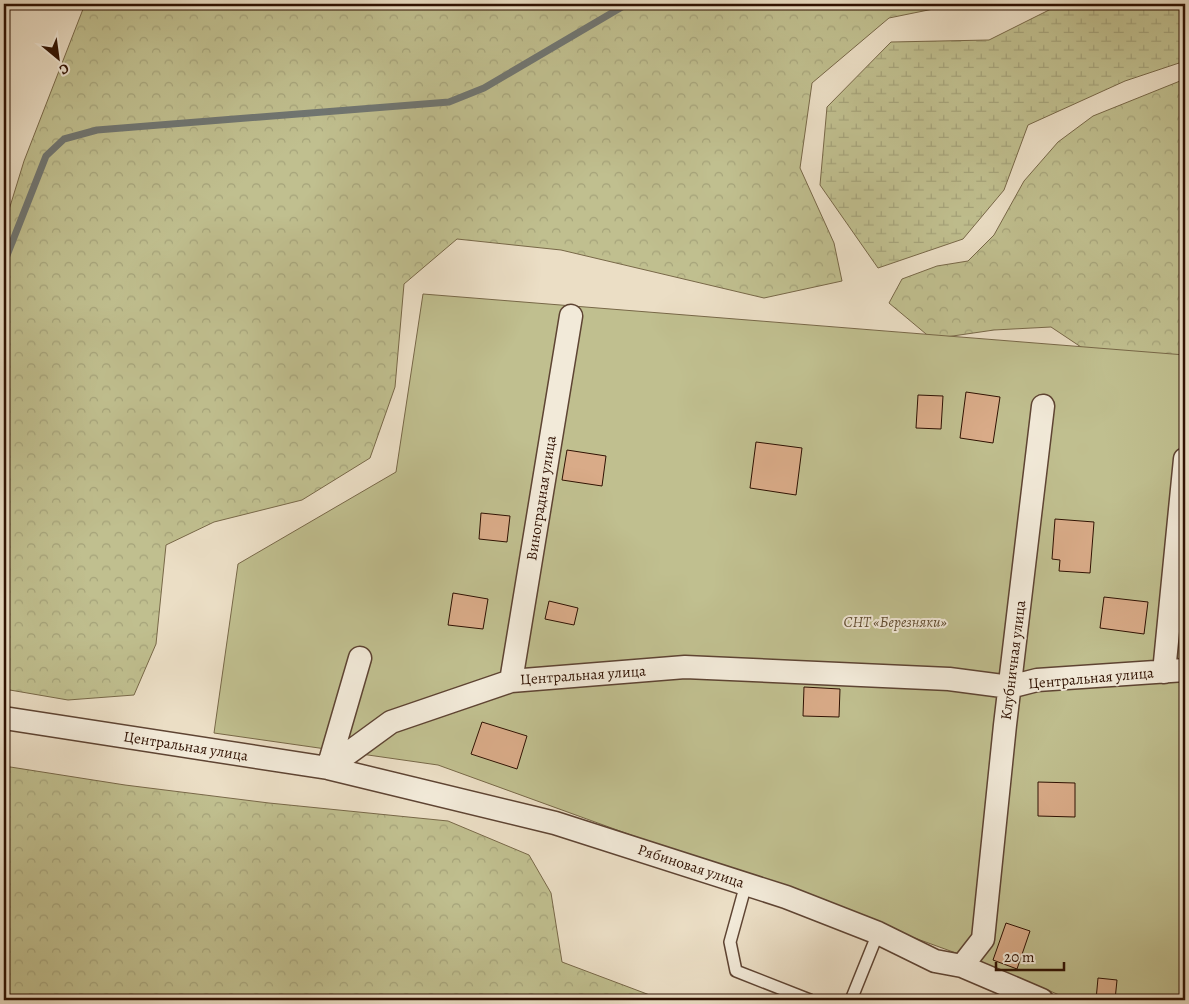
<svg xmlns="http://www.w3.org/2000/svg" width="1189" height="1004" font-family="Alegreya,serif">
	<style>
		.forest { fill: url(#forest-crowns); stroke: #786848 }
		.wetland { fill: url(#wetland-marsh); stroke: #786848 }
		.garden { fill: #c0bf8f; stroke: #786848 }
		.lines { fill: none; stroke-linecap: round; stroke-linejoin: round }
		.stream { stroke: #707672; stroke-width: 7 }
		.building { fill: #d9ab88; stroke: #2f1102 }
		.service-casing { stroke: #5e4433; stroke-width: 14 }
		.minor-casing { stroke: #5e4433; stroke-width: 25 }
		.service { stroke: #f2ead9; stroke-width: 11 }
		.minor { stroke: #f2ead9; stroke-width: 22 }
		.labels { text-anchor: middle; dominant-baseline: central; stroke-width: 4; stroke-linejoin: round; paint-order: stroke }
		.street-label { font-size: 15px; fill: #2f1102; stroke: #f2ead9 }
		.park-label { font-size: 15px; font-style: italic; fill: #624e33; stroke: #f2ead9 }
	</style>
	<defs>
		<pattern id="forest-crowns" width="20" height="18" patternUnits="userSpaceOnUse" patternTransform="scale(1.25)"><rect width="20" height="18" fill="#c0bf8f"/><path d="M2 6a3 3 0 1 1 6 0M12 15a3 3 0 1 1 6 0" fill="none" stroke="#a5a37a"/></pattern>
		<pattern id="wetland-marsh" width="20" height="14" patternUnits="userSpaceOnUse" patternTransform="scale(1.25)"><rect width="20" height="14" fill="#c0bf8f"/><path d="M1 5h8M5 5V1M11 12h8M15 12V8" fill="none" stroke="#a5a37a"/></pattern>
	</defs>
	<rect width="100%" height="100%" fill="#ebdec5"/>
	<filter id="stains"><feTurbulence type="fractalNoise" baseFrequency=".004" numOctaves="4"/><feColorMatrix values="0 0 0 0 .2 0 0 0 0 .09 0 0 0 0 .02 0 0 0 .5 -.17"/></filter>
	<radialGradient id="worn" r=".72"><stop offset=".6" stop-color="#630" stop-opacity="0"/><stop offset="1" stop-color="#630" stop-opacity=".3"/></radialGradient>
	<path class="forest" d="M85 4H951L948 6 889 18 812 83 800 168 834 243 842 281 764 298 561 250 457 239 404 284 395 387 370 458 302 500 214 522 166 545 156 644 134 695 68 700 4 689V226L24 161Z
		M1185 79V383L1096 357 1051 327 994 330 932 339 889 303 902 279 937 266 968 261 994 235 1024 181 1058 142 1093 116Z
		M4 766 125 785 269 803 448 821 529 855 551 893 562 962 663 1000H4Z"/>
	<path class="wetland" d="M1061 4H1185V61L1125 81 1028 125 1004 190 963 239 878 268 820 185 827 107 891 42 989 40Z"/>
	<path class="garden" d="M423 294 1185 355V1000H1071L989 965 438 765 214 733 238 564 396 472Z"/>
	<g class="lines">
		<path class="stream" d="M4 263 46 156 64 139 97 130 449 102 484 88 627 4"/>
	</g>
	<path class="building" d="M966 392 1000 397 993 443 960 438Z
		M918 395 943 396 941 429 916 428Z
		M756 442 802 448 796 495 750 488Z
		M567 450 606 456 602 486 562 480Z
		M481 513 510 516 507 542 479 539Z
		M1055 519 1094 522 1090 573 1059 571 1060 560 1052 559Z
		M453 593 488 599 483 629 448 625Z
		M1104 597 1148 602 1144 634 1100 628Z
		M549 601 578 608 574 625 545 619Z
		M804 687 840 689 839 717 803 716Z
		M482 722 527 736 517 769 471 754Z
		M1038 782 1075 783V817L1038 816Z
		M1006 923 1030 931 1017 969 993 960Z
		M1098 978 1117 980 1115 1000H1096Z"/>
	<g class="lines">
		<defs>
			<path id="service" d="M746 884 730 942 736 971 810 1000
				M851 1000 878 933"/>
			<path id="minor" d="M1164 672 1185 459
				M511 681 571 316
				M4 718 328 768 555 823 786 897 878 933 935 961 962 966 1042 1000
				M328 768 391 722 511 681 685 667 949 679 1010 687 1037 680 1185 670
				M328 768 360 658
				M962 966 983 939 1005 725 1043 406"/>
		</defs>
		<use href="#service" class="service-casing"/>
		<use href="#minor" class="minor-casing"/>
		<use href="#service" class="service"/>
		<use href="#minor" class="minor"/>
	</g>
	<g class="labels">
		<g class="street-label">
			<text transform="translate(541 498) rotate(-81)">Виноградная улица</text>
			<text transform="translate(1013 660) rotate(-83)">Клубничная улица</text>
			<text transform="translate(583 675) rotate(-4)">Центральная улица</text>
			<text transform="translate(1091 678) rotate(-5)">Центральная улица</text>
			<text transform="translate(186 746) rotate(9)">Центральная улица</text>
			<text transform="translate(691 866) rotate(18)">Рябиновая улица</text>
		</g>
		<g class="park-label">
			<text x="895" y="622">СНТ «Березняки»</text>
		</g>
	</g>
	<rect width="1189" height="1004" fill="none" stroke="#ebdec5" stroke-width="20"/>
	<rect x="5" y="5" width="1179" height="994" fill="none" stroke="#2f1102" stroke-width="2.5"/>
	<rect x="10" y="10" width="1169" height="984" fill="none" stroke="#2f1102"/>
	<g transform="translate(58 58) rotate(151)" stroke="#f2ead9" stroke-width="4" paint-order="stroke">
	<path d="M0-4L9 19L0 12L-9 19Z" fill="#2f1102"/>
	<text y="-8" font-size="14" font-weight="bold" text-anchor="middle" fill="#2f1102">С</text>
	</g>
	<path d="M996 962v8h68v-8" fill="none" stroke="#2f1102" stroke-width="2.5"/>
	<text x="1004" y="962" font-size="15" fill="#2f1102" stroke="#f2ead9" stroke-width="4" paint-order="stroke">20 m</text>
	<rect width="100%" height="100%" filter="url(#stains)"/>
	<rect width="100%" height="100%" fill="url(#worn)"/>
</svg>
